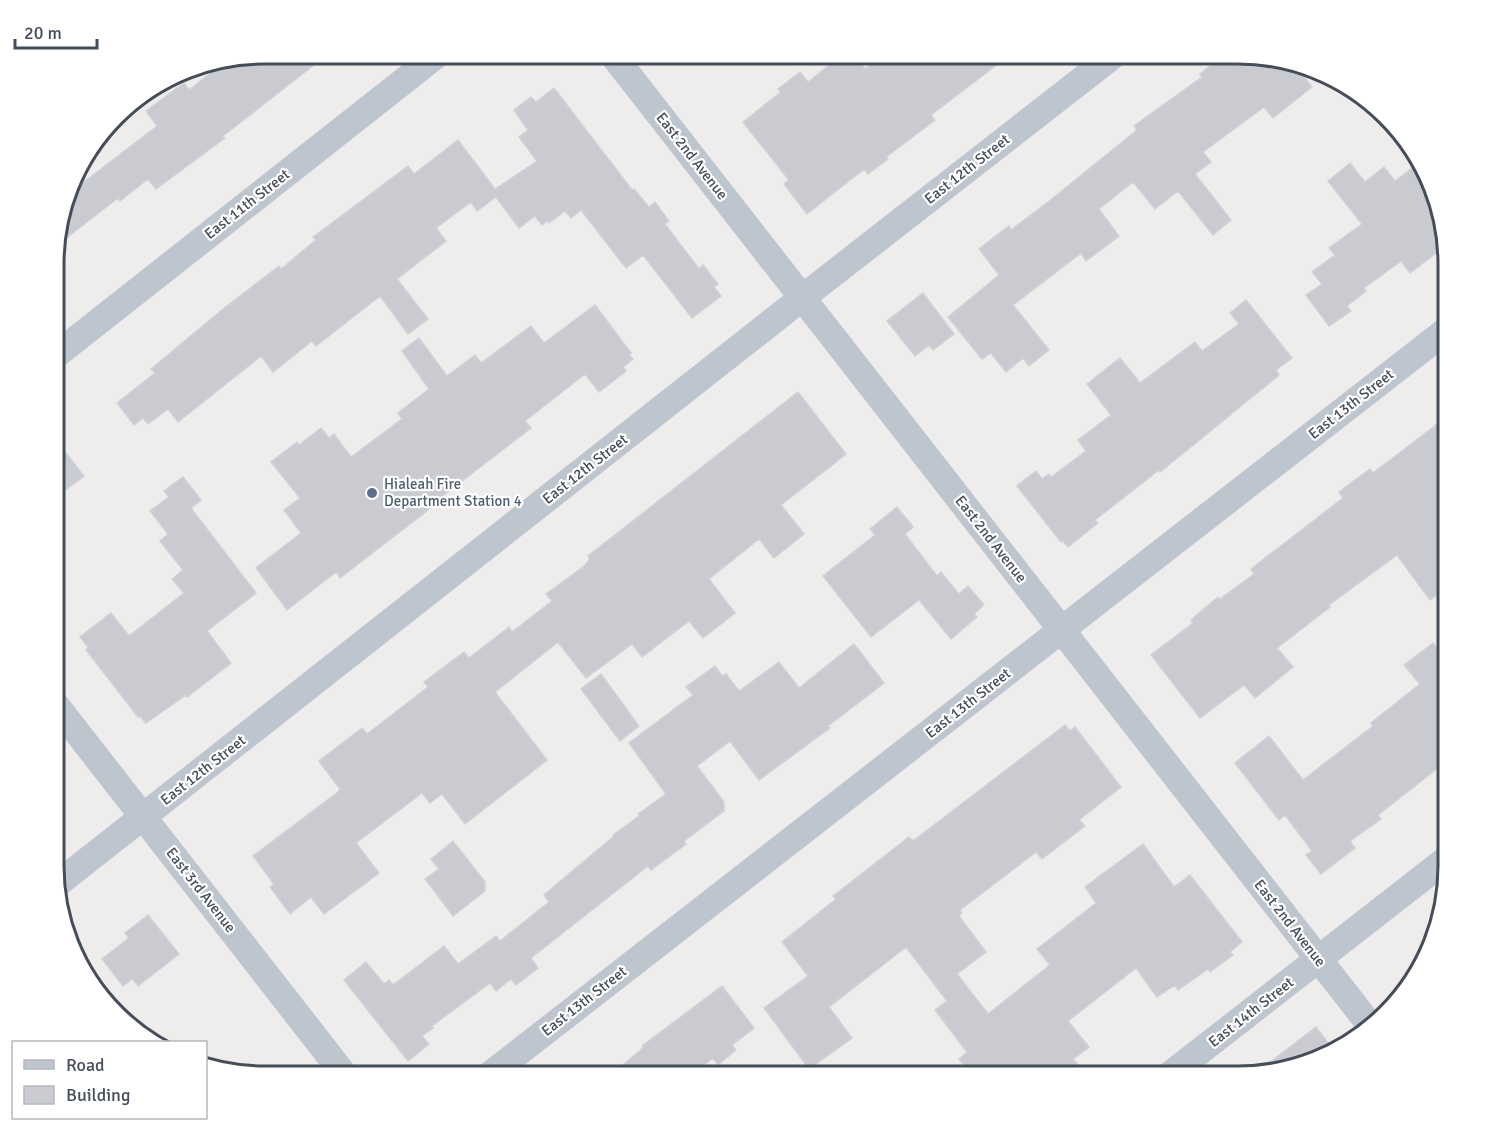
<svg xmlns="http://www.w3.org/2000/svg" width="1502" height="1131" font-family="Signika,sans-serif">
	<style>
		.building { fill: #c9cbd1; stroke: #d0d2d8; stroke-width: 1.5 }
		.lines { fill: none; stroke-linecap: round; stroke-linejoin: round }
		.minor { stroke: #bdc5ce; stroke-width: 27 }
		.service-dot { fill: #5c6f8a; stroke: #fff; stroke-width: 2 }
		.labels { text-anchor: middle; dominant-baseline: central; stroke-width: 4.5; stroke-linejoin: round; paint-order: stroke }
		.street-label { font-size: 15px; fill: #454d59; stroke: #fff }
		.service-label { font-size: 15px; fill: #4e5e75; stroke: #fff; text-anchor: start }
		.rim { fill: none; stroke: #454d59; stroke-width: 3 }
	</style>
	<rect width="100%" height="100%" fill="#efecec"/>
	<path class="building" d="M265 54H328L223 136 225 138 156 189 148 179 120 201 118 198 56 246V237L71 192 157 126 146 111 184 83 189 90 227 60Z
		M843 54H854L865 69 884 54H1011L931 115 935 120 886 157 888 159 868 174 864 169 807 214 784 184 789 180 743 122 781 92 778 89 800 72 808 82Z
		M1225 54H1251L1294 64 1312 87 1273 118 1264 107 1203 152 1211 162 1195 174 1231 220 1213 235 1178 191 1155 209 1133 182 1099 209 1119 236 1086 261 1081 253 1013 305 1049 350 1029 366 1023 358 1006 372 991 353 982 359 948 317 999 275 979 249 1009 226 1011 230 1048 202 1137 130 1134 126 1202 77 1200 74Z
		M554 88 632 190 634 189 649 207 655 202 669 221 665 224 699 269 703 265 718 284 714 287 721 296 692 318 643 255 626 268 581 210 571 218 565 211 549 223 547 221 542 225 535 216 519 228 496 197 477 211 471 202 436 228 446 241 397 279 428 319 408 334 380 296 316 346 312 341 273 372 261 356 178 422 168 409 148 424 143 418 134 425 117 403 155 373 151 369 223 309 279 266 281 269 316 240 313 237 408 166 414 174 458 140 495 189 537 161 519 137 528 130 514 110 531 97 536 102Z
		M1350 163 1365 182 1384 167 1395 181 1419 163 1426 172 1444 247 1410 273 1401 261 1364 288 1366 291 1347 306 1351 311 1329 326 1306 295 1322 284 1312 272 1335 255 1329 248 1362 224 1328 181Z
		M923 293 954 334 933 350 929 345 915 356 887 321Z
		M1246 300 1292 358 1276 370 1279 375 1160 472 1159 470 1095 520 1098 523 1068 547 1062 540 1061 542 1017 486 1036 471 1042 479 1049 474 1051 477 1086 451 1078 440 1111 415 1087 384 1120 358 1140 383 1195 342 1202 351 1239 324 1230 313Z
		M595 305 631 353 629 355 633 359 623 367 626 371 599 392 585 374 525 421 531 428 431 505 432 507 340 578 336 572 287 610 256 568 301 533 284 510 300 498 271 462 297 442 299 445 321 428 329 438 334 434 351 457 402 419 398 413 429 389 402 351 419 338 447 376 475 355 481 363 531 326 544 343Z
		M798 392 846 454 781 505 804 534 774 558 759 539 709 579 735 613 703 638 689 621 642 657 632 644 586 678 558 642 495 692 547 760 465 824 442 794 430 803 422 793 356 843 379 873 324 914 311 897 290 914 270 887 274 884 253 856 338 792 340 789 319 761 362 728 367 734 428 687 424 682 464 652 469 658 509 627 512 632 552 601 546 594 583 567 590 559 588 556Z
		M1448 416V587L1430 600 1397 555 1329 605 1330 607 1277 648 1293 667 1255 698 1244 685 1200 718 1151 655 1193 623 1191 620 1218 597 1220 599 1254 574 1251 569 1343 498 1339 492 1370 469 1373 473Z
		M55 439 84 476 55 498Z
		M183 477 201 500 191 508 256 593 207 631 231 663 187 697 186 695 146 723 140 716 138 717 118 691 86 650 88 647 80 637 111 613 129 636 184 593 172 579 183 570 160 541 168 534 150 511 169 497 164 491Z
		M897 507 913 527 905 534 937 576 941 572 959 594 968 586 984 605 974 614 977 617 951 639 919 600 871 637 823 576 875 535 870 529Z
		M1433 643 1448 662V760L1378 815 1381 819 1350 841 1355 848 1321 874 1306 855 1312 851 1285 815 1279 820 1235 763 1269 736 1303 780 1373 726 1371 723 1420 684 1404 665Z
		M854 644 884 683 828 726 830 728 759 780 730 741 697 766 724 802V811L684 841 686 844 651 870 648 866 531 958 538 968 516 985 511 979 496 991 490 983 432 1026 433 1028 422 1036 429 1044 408 1061 344 980 366 962 384 984 389 980 393 985 444 946 458 964 496 936 500 941 549 902 544 895 614 836 613 835 639 816 638 814 666 794 629 743 693 695 686 687 715 666 722 676 726 674 739 691 779 662 799 688Z
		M601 674 639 726 620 741 581 689Z
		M1065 725 1070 731 1075 727 1121 787 1079 820 1085 826 1042 859 1036 852 960 910 962 913 959 916 986 952 957 974 988 1014 1050 965 1037 949 1096 903 1085 887 1143 844 1174 887 1190 875 1242 942 1230 952 1233 955 1210 972 1208 969 1178 990 1175 985 1157 997 1136 968 1068 1021 1089 1047 1073 1059 1078 1065 1063 1077H973L959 1059 967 1052 935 1010 947 1001 906 947 829 1007 852 1038 809 1069 764 1008 808 976 782 942 836 899 833 896 909 837 913 841Z
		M453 841 485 882V891L453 916 425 879 439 869 431 859Z
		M148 915 179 954 138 986 132 979 123 986 102 959 129 938 125 933Z
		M722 986 754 1028 732 1045 736 1050 718 1065 713 1058 689 1077H608L643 1048 642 1046Z
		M1316 1027 1335 1052 1330 1055 1256 1073Z"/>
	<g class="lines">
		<path class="minor" d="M612 54 1370 1025
			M56 355 438 54
			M55 704 346 1077
			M56 885 802 298 1115 54
			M487 1077 1448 329
			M1167 1077 1448 858"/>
	</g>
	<circle class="service-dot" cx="372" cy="493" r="6"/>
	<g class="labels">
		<g class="street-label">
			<text transform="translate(692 156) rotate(52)">East 2nd Avenue</text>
			<text transform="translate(967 169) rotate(-38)">East 12th Street</text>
			<text transform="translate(247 204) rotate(-38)">East 11th Street</text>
			<text transform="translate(1351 404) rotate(-38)">East 13th Street</text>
			<text transform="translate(585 469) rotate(-38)">East 12th Street</text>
			<text transform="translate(991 539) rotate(52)">East 2nd Avenue</text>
			<text transform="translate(968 703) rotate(-38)">East 13th Street</text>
			<text transform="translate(203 770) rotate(-38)">East 12th Street</text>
			<text transform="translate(201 890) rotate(52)">East 3rd Avenue</text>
			<text transform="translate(1290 923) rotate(52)">East 2nd Avenue</text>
			<text transform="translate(584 1001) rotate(-38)">East 13th Street</text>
			<text transform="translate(1251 1012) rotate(-38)">East 14th Street</text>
		</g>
		<g class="service-label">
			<text x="384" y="484">Hialeah Fire<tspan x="384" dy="17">Department Station 4</tspan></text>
		</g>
	</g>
	<path d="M0 0H1502V1131H0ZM264 64H1238A200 200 0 0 1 1438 264V866A200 200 0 0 1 1238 1066H264A200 200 0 0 1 64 866V264A200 200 0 0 1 264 64Z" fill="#fff" fill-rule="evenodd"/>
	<path class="rim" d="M264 64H1238A200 200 0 0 1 1438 264V866A200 200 0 0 1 1238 1066H264A200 200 0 0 1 64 866V264A200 200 0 0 1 264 64Z"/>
	<rect x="12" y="1041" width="195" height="78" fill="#ffffff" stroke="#b5b8bd" stroke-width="1.5"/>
	<rect x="24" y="1060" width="30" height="9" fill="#bdc5ce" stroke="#b5b8bd" stroke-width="1.5"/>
	<text x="66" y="1071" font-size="18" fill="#454d59">Road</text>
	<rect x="24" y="1086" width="30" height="18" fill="#c9cbd1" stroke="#b5b8bd" stroke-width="1.5"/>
	<text x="66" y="1101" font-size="18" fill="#454d59">Building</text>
	<path d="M15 39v9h82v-9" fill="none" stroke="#454d59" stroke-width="3"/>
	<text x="24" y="39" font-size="18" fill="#454d59" stroke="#ffffff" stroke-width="4.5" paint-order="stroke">20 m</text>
</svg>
